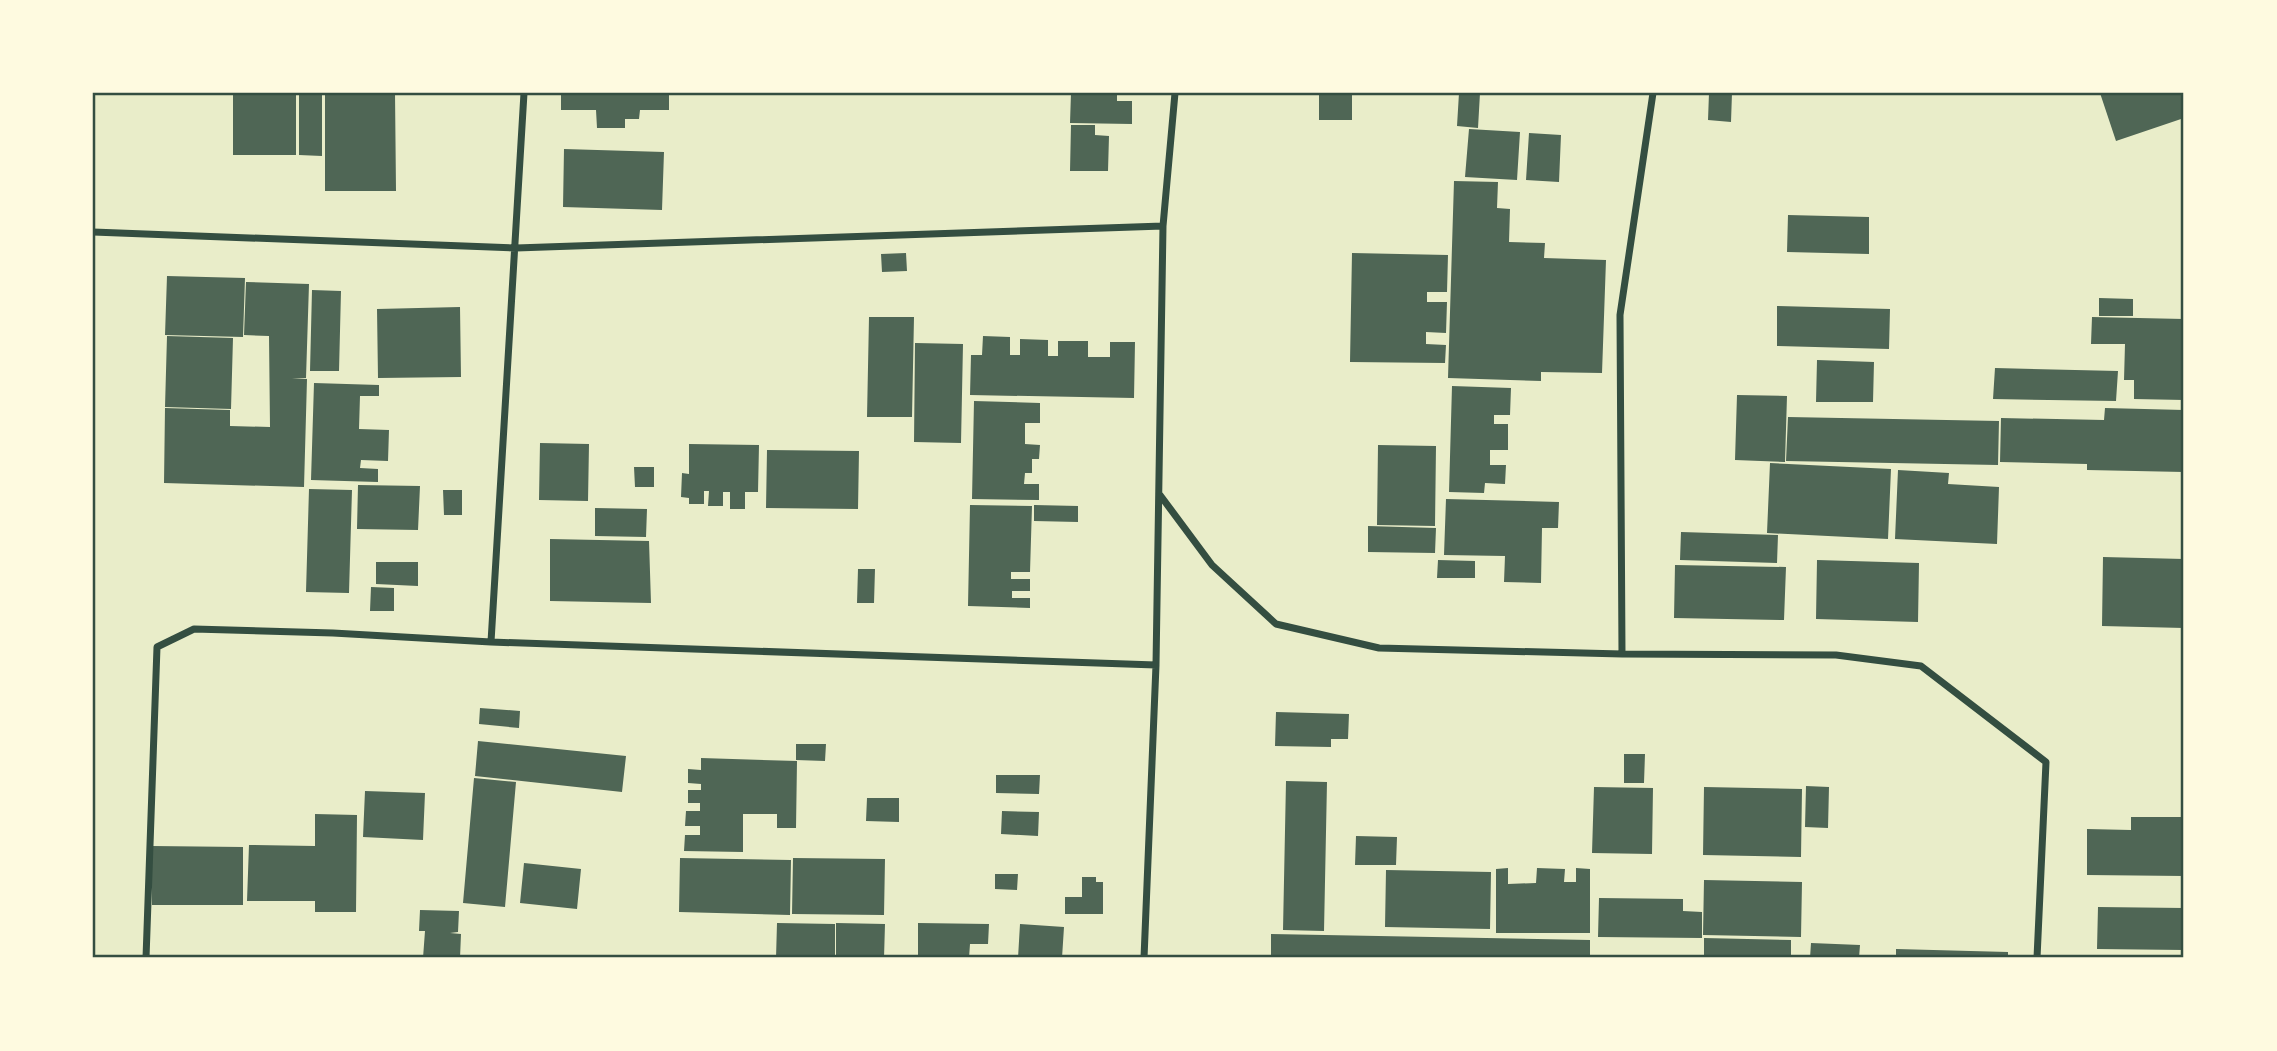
<svg xmlns="http://www.w3.org/2000/svg" width="2277" height="1051" font-family="'Roboto Serif',serif">
	<style>
		.building { fill: #4f6655 }
		.lines { fill: none; stroke-linecap: round; stroke-linejoin: round }
		.minor { stroke: #344e41; stroke-width: 7 }
		.neatline { fill: none; stroke: #344e41; stroke-width: 2.5 }
	</style>
	<rect width="100%" height="100%" fill="#e9edc9"/>
	<path class="building" d="M233 93H296V155H233Z
		M299 93H322V156L299 155Z
		M325 93H395L396 191H325Z
		M561 93H669V110H640L639 119H625V128H597L596 110H561Z
		M1071 93H1117V101H1132V124L1070 123Z
		M1319 93H1352V120H1319Z
		M1459 93H1480L1478 128 1457 126Z
		M1709 93H1732L1731 122 1708 120Z
		M2100 93H2184V118L2116 141Z
		M1071 125H1095V135L1109 136 1108 171H1070Z
		M1469 129 1520 132 1517 180 1465 177Z
		M1529 133 1561 135 1559 182 1526 180Z
		M564 149 664 152 662 210 563 207Z
		M1454 181 1498 182 1497 208 1510 209 1509 242 1545 243 1544 258 1606 260 1602 373 1541 372V381L1448 378Z
		M1788 215 1869 217V254L1787 252Z
		M906 253 907 271 882 272 881 254Z
		M1352 253 1448 255 1447 292H1427V302H1447L1446 333 1426 332V344L1446 345 1445 363 1350 362Z
		M167 276 245 278 243 337 165 335Z
		M246 282 309 284 306 378H292L307 379 304 487 164 483 165 408 230 410V426L270 427 269 336 244 335Z
		M312 290 341 291 339 371H310Z
		M2099 298 2133 299V316H2099Z
		M1777 306 1890 309 1889 349 1777 346Z
		M460 307 461 377 378 378 377 309Z
		M869 317H914L912 417H867Z
		M2092 317 2184 319V400L2134 399V380H2124L2125 344H2091Z
		M167 336 233 338 231 409 165 407Z
		M983 336 1010 337V355H1020V339L1048 340V356H1058V341H1088V357H1110V342H1135L1134 398 970 395 971 355H982Z
		M915 343 963 344 961 443 914 442Z
		M1817 360 1874 362 1873 402H1816Z
		M1995 368 2118 371 2116 401 1993 399Z
		M314 383 379 385V396H360L359 429 389 430 388 461 361 460 360 468 378 469V482L311 480Z
		M1452 386 1511 388 1510 415H1494V424H1508V450H1490V465H1506L1505 484 1485 483 1484 493 1449 492Z
		M1737 395 1787 396 1785 462 1735 460Z
		M974 401 1040 403V423H1025V444L1040 445 1039 459H1032V473H1025L1024 484H1039V500L972 499Z
		M2105 408 2184 410V472L2087 470V464L2000 462 2001 418 2104 420Z
		M1788 417 1999 421 1998 465 1786 461Z
		M540 443 589 444 588 501 539 500Z
		M689 444 759 445 758 492H745V509H730V492H723V506H708L709 491H704V504H689V498L681 497 682 473 689 474Z
		M1378 445 1436 446 1435 526 1377 525Z
		M767 450 859 451 858 509 766 508Z
		M1770 463 1891 469 1888 539 1767 533Z
		M634 467H654V487H635Z
		M1898 470 1949 473 1948 484 1999 487 1997 544 1895 539Z
		M358 485 420 486 418 530 357 529Z
		M309 489 352 490 349 593 306 592Z
		M443 490H462V515H444Z
		M1446 499 1559 502 1558 528H1542L1541 583 1504 582 1505 556 1444 555Z
		M970 505 1032 506 1030 572H1011V579H1030V591H1012V598H1030V608L968 606Z
		M1034 505 1078 506V522L1034 521Z
		M595 508 647 509 646 537 595 536Z
		M1368 526 1436 528 1435 553 1368 552Z
		M1681 532 1778 535 1777 563 1680 560Z
		M550 539 649 541 651 603 550 601Z
		M2103 557 2184 559V628L2102 626Z
		M1438 560 1475 561V578H1437Z
		M1817 560 1919 563 1918 622 1816 619Z
		M376 562H418V586L376 584Z
		M1675 565 1786 567 1784 620 1674 618Z
		M858 569H875L874 603H857Z
		M371 587 394 588V611H370Z
		M480 708 520 711 519 728 479 724Z
		M1276 712 1349 714 1348 739H1331V747L1275 746Z
		M478 741 626 756 622 792 475 776Z
		M796 744H826L825 761 796 760Z
		M1624 754H1645L1644 783H1624Z
		M701 758 797 761 796 828H777V814H743V852L684 851 685 835H700V826H685L686 811H700V803H688V790H701V784L688 783V769L701 770Z
		M996 775H1040L1039 794 996 793Z
		M474 778 516 782 505 907 463 903Z
		M1286 781 1327 782 1324 931 1283 930Z
		M1806 786 1829 787 1828 828 1805 827Z
		M1594 787 1653 788 1652 854 1592 853Z
		M1704 787 1802 789 1801 857 1703 855Z
		M365 791 425 793 423 840 363 837Z
		M867 798H899V822L866 821Z
		M1002 811 1039 812 1038 836 1001 834Z
		M315 814 357 815 356 912H315V901H247L249 845 315 846Z
		M2131 817H2184V876L2087 875V829L2131 830Z
		M1356 836 1397 837 1396 865H1355Z
		M152 846 243 847V905H152Z
		M680 858 791 860 790 915 679 912Z
		M793 858 885 859 884 915 792 914Z
		M524 863 581 869 577 909 520 903Z
		M1508 868V884L1536 883 1537 868 1565 869 1564 882H1576V868L1590 869V933H1496V869Z
		M1386 870 1491 872 1490 929 1385 927Z
		M995 874H1018L1017 890 995 889Z
		M1082 877H1096V882H1103V914H1065V897H1082Z
		M1704 880 1802 882 1801 937 1703 935Z
		M1599 898 1683 899V911L1702 912V938L1598 937Z
		M2098 907 2184 908V950L2097 949Z
		M420 910 459 911 458 932 450 933 461 934 460 958H423L425 931H419Z
		M777 923 835 924V958H776Z
		M836 923 885 924 884 958H836Z
		M918 923 989 924 988 944H970L969 958H918Z
		M1020 924 1064 927 1062 958H1018Z
		M1271 934 1590 940V958H1271Z
		M1704 938 1791 940V958H1704Z
		M1811 943 1860 945 1859 958H1810Z
		M1896 949 2008 952V958H1896Z"/>
	<g class="lines">
		<path class="minor" d="M93 232 516 248 1163 226
			M1160 495 1212 565 1276 624 1379 648 1622 654 1836 655 1921 666 2046 762 2037 958
			M491 642 524 93
			M1622 654 1620 315 1653 93
			M146 958 157 647 194 629 333 633 491 642 1156 665
			M1144 958 1156 665 1163 226 1175 93"/>
	</g>
	<rect width="2277" height="1051" fill="none" stroke="#fefae0" stroke-width="189"/>
	<rect x="94" y="94" width="2088" height="862" class="neatline"/>
</svg>
